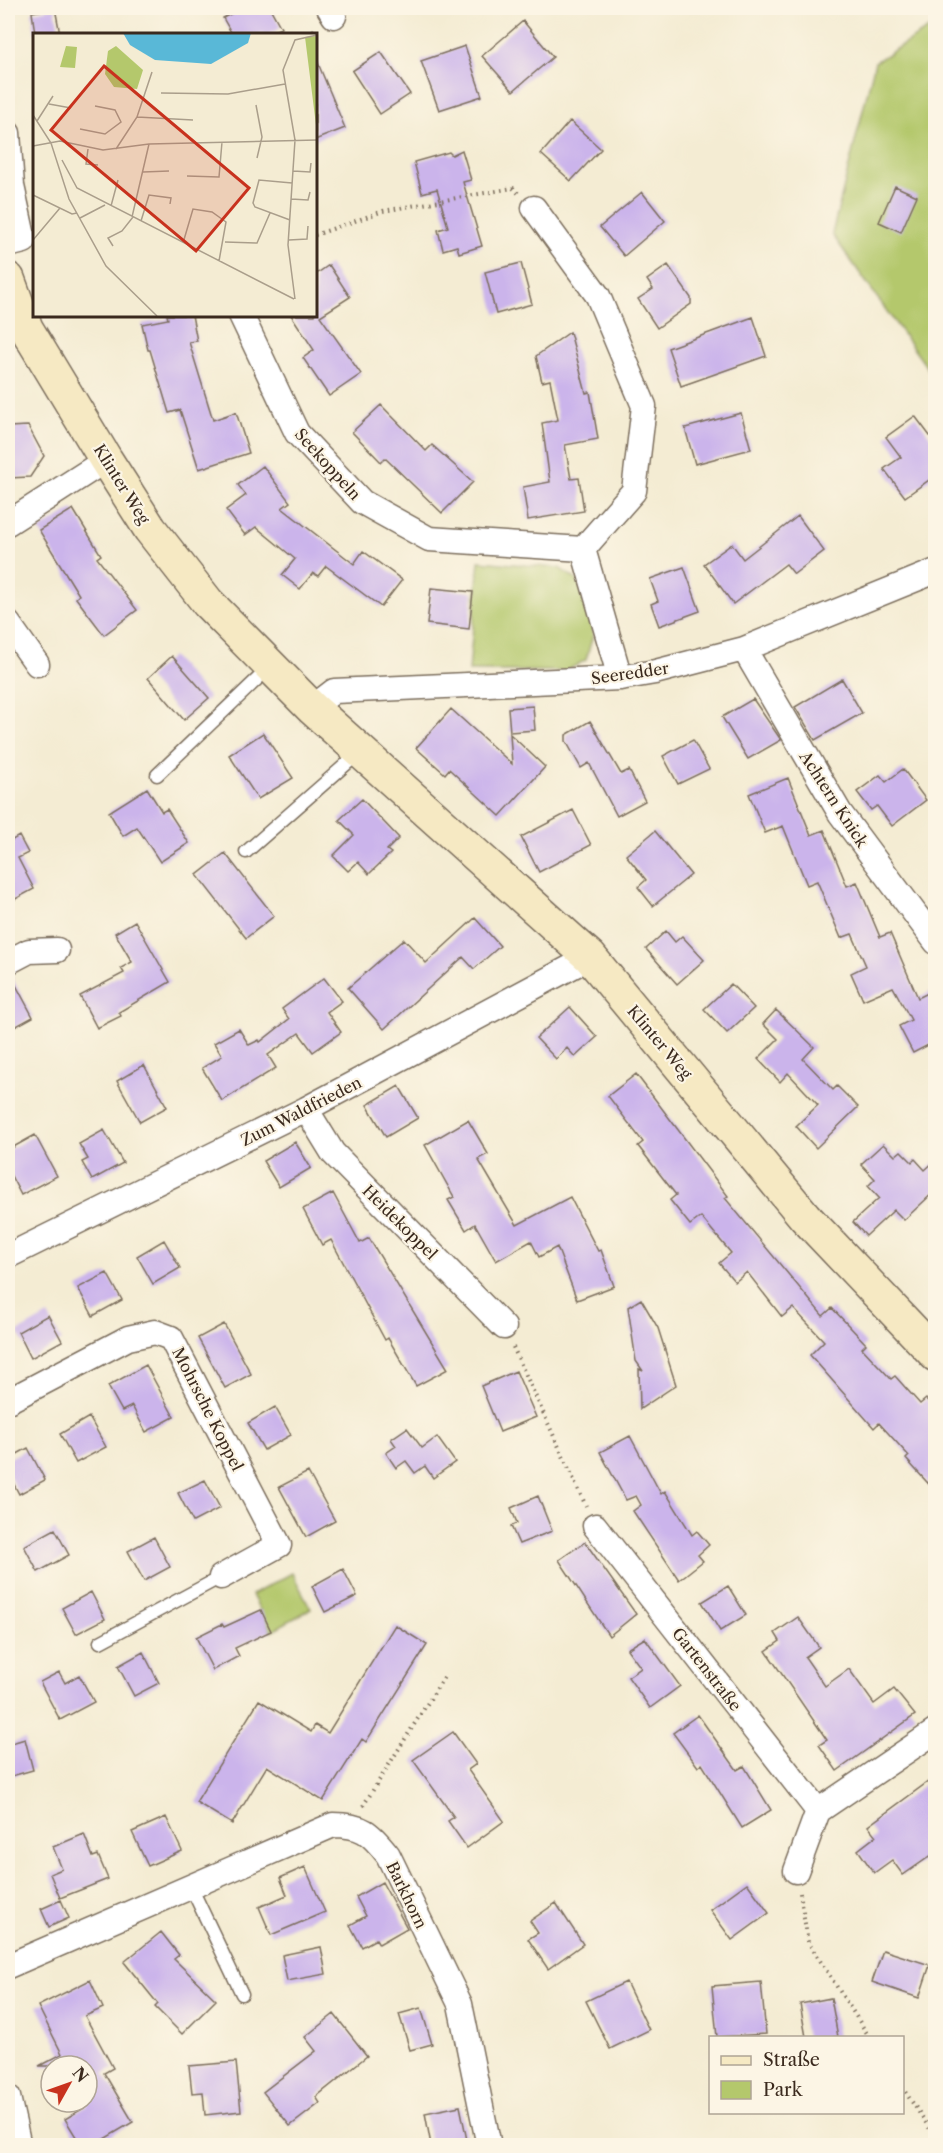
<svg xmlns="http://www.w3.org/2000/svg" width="943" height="2153" font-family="'Libre Caslon Text',serif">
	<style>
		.green { fill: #b4c86c; stroke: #787945; stroke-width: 1.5 }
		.building { fill: #cbb4eb }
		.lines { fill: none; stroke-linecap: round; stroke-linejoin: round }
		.lane-casing { stroke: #7c6e5d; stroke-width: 15 }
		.street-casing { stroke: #7c6e5d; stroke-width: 27 }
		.secondary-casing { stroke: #7c6e5d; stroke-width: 36 }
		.path { stroke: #7c6e5d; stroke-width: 4; stroke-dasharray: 1.5 4.5; stroke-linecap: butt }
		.lane { stroke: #fff; stroke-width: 12 }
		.street { stroke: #fff; stroke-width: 24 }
		.secondary { stroke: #f6e9c3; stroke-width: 33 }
		.labels { text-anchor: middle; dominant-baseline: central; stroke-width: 4.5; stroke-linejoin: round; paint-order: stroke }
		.street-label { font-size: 16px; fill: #3b2a1e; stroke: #fcf5e5 }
		.inset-road { fill: none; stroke: #aa9e8b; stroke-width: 1.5 }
		.view { fill: #c8321e; fill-opacity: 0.15; stroke: #c8321e; stroke-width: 3 }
		.inset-edge { fill: none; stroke: #3b2a1e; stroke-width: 3 }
	</style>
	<rect width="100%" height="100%" fill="#fcf5e5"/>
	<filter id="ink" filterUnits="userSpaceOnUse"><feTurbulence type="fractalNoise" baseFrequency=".0167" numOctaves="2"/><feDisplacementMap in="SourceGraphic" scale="12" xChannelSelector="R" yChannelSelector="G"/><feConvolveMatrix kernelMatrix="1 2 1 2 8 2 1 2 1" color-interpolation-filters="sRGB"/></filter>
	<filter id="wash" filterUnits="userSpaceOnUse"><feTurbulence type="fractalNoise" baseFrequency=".008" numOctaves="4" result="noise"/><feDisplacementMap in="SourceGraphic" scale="24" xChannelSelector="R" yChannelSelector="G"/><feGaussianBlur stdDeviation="1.35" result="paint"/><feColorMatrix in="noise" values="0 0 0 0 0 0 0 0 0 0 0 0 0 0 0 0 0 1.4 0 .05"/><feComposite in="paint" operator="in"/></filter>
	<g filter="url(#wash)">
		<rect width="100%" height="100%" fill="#f4ecd3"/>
		<path class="green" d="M935 25V379L832 234 875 62Z
			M479 561 559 568 577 580 591 607 593 635 586 660 566 671H469Z
			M292 1573 311 1609 271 1631 252 1595Z"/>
		<g id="blocks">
			<path class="building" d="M55 8 60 34H35L32 12Z
				M242 8H270L281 28 268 34H232L223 18Z
				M523 21 553 57 513 91 482 56Z
				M465 46 482 96 439 110 421 61Z
				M381 52 410 94 380 114 352 71Z
				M315 56 345 128 315 140Z
				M570 121 601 149 571 181 541 154Z
				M462 150 471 180 463 182 482 246 459 253 457 246 443 250 438 230 448 227 437 189 422 193 414 162 449 152 452 155Z
				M895 186 917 196 901 232 879 222Z
				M642 192 665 221 624 256 600 227Z
				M521 263 532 304 496 314 485 272Z
				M329 265 350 297 320 316 361 374 329 396 303 358 314 350 291 315H315V275Z
				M668 265 691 298V304L657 328 638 299 653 289 647 280Z
				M167 315H192L197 341 189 342 213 420 236 412 249 453 199 469 180 410 169 413 150 350H148L142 324 168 319Z
				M753 317 766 356 681 386 668 348Z
				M570 332 586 393 590 392 598 439 565 445 571 479 579 478 584 511 528 520 523 487 550 482 542 423 558 420 550 380 542 382 536 356Z
				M381 405 426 451 432 445 473 482 442 513 385 458 381 462 352 432Z
				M741 413 751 449 695 464 685 428Z
				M915 416 936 444V475L905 497 884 469 901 457 886 437Z
				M28 426 44 456 30 477 8 478V427Z
				M263 466 290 502 282 508 354 564 363 551 402 580 381 607 326 566 318 576 313 573 300 589 282 575 295 559 256 527 245 535 226 510 246 495 238 485Z
				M73 509 101 555 97 558 137 610 104 635 76 598 79 595 39 530Z
				M798 516 824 551 794 574 786 564 733 604 704 564 732 544 743 559Z
				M684 567 700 611 659 626 651 604 658 601 650 579Z
				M431 588 473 592 469 629 427 624Z
				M172 656 209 698 184 720 148 678Z
				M842 679 862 713 815 740 795 707Z
				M753 699 781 740 748 759 722 717Z
				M533 706 535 730 510 732 508 708Z
				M451 709 512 764 510 734 545 767 500 816 449 769 445 774 416 748Z
				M590 721 621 774 629 770 645 801 617 816 589 763 581 768 566 741V735Z
				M263 733 293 778 258 799 229 755Z
				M693 740 709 769 678 784 663 756Z
				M903 769 926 800 892 826 877 806 871 810 857 792 880 775 886 782Z
				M788 778 811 835 824 830 847 886 857 882 880 937 890 933 918 998 936 989V1041L913 1053 899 1026 911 1020 893 987 863 1000 851 973 866 966 852 934 841 938 817 881 807 885 783 826 765 833 749 794Z
				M147 788 162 812 167 809 189 843 160 862 137 827 123 836 109 812Z
				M362 799 399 838 387 850 391 853 369 874 358 862 348 871 333 856 354 835 339 820Z
				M573 810 591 845 539 872 521 837Z
				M655 831 691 875 653 906 638 887 646 880 626 855Z
				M19 836 28 853 18 858 34 889 8 903V839L9 842Z
				M225 853 274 916 246 938 197 875Z
				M475 918 500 946 474 969 463 957 384 1029 348 988 404 939 426 963Z
				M135 921 170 982 119 1012 121 1016 97 1028 80 996 124 973 121 968 132 962 115 933Z
				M666 931 675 942 682 936 704 960 677 984 646 949Z
				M8 976H11L33 1017 13 1028 8 1018Z
				M324 978 342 1001 327 1012 341 1032 313 1052 299 1033 268 1055 276 1068 222 1101 202 1068 222 1056 214 1043 239 1029 249 1045 259 1040 260 1042 289 1019 282 1009Z
				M731 984 754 1008 727 1033 704 1009Z
				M570 1007 597 1037 575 1057 567 1048 556 1059 536 1038Z
				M776 1010 814 1047 803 1059 833 1090 837 1086 858 1107 816 1148 796 1126 818 1105 788 1073 780 1082 758 1059 778 1039 763 1024Z
				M144 1065 167 1107 140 1122 117 1081Z
				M636 1074 728 1196 725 1198 823 1316 832 1308 866 1344 862 1348 891 1379 895 1376 920 1404 926 1399 936 1410V1492L906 1459 909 1456 879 1423 874 1428 810 1355 824 1341 793 1308 782 1317 747 1272 735 1282 719 1263 731 1253 701 1217 690 1225 670 1200 676 1195 638 1146 643 1142 608 1096Z
				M399 1086 418 1118 386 1137 367 1105Z
				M468 1120 488 1154 478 1159 517 1225 570 1197 598 1251 601 1250 614 1286 577 1300 557 1247 539 1257 531 1241 496 1261 475 1224 466 1230 448 1200 454 1197 425 1145Z
				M104 1130 123 1163 92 1180 82 1162 88 1159 79 1144Z
				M35 1135 57 1176 21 1195 8 1170V1150Z
				M295 1142 311 1168 279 1187 263 1161Z
				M883 1144 895 1156 901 1151 912 1162 915 1159 925 1170 936 1160V1190L904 1220 894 1210 866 1236 853 1222 879 1198 868 1186 875 1179 861 1164Z
				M333 1193 360 1243 369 1238 448 1369 416 1386 388 1338 385 1340 331 1240 322 1245 303 1209Z
				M164 1240 180 1268 153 1284 137 1256Z
				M107 1273 122 1300 93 1316 78 1288Z
				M641 1299 658 1328 676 1385 640 1409 639 1369 643 1371 636 1361 628 1307Z
				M48 1315 62 1341 31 1358 18 1332Z
				M224 1324 251 1374 225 1388 198 1338Z
				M146 1365 174 1417 146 1432 132 1406 122 1411 108 1386Z
				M516 1371 536 1417 500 1432 481 1386Z
				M275 1407 291 1435 264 1450 248 1423Z
				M89 1417 106 1447 76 1463 60 1434Z
				M407 1428 422 1448 437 1437 455 1462 433 1478 425 1466 415 1473 406 1461 396 1468 386 1453 396 1446 391 1439Z
				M630 1436 661 1494 665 1491 692 1535 697 1531 709 1545 698 1555 703 1561 679 1580 633 1511 641 1505 636 1496 626 1500 600 1452Z
				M28 1448 45 1480 19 1494 8 1473V1459Z
				M308 1472 335 1521 306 1537 279 1487Z
				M205 1480 220 1508 193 1522 178 1493Z
				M538 1496 552 1531 519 1544 511 1526 517 1523 511 1508Z
				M55 1529 69 1555 38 1572 24 1546Z
				M154 1537 170 1567 144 1581 128 1551Z
				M585 1542 636 1614 609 1636 559 1560Z
				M343 1569 357 1596 325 1612 312 1586Z
				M728 1586 746 1615 720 1631 702 1602Z
				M91 1592 105 1619 76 1634 62 1608Z
				M261 1610 271 1631 235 1648 239 1656 213 1670 196 1637 222 1624 224 1627Z
				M798 1617 819 1647 805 1657 825 1686 849 1669 874 1704 894 1689 915 1715 837 1771 819 1745 827 1740 766 1651 780 1641 775 1633Z
				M395 1625 427 1645 366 1742 362 1739 323 1801 267 1766 232 1824 196 1802 259 1700 311 1732 315 1725 328 1733Z
				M645 1638 680 1686 650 1708 628 1677 641 1668 627 1649Z
				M143 1652 159 1683 134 1696 118 1666Z
				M59 1672 65 1683 79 1675 94 1702 60 1720 40 1682Z
				M698 1715 737 1770 744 1766 771 1810 742 1828 702 1764 698 1767 673 1733Z
				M453 1732 476 1764 468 1770 504 1821 467 1848 448 1821 454 1817 413 1760Z
				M25 1739 33 1770 8 1777V1744Z
				M936 1776V1852L903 1875 892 1860 874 1873 858 1850 876 1836 868 1826Z
				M166 1817 182 1851 148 1866 132 1832Z
				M84 1834 93 1857 98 1855 108 1879 60 1898 50 1874 62 1869 53 1847Z
				M305 1867 325 1912 271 1935 259 1907 287 1895 280 1878Z
				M382 1882 407 1928 379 1944 376 1939 362 1947 350 1925 366 1916 356 1897Z
				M747 1883 769 1913 732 1940 710 1910Z
				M61 1900 69 1918 49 1927 41 1909Z
				M556 1903 583 1944 548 1969 528 1939 538 1933 530 1921Z
				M161 1932 179 1955 174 1959 216 2000 182 2034 155 2007 158 2004 124 1962Z
				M321 1947 326 1974 287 1981 282 1955Z
				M883 1950 930 1965 919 1998 872 1982Z
				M90 1980 103 2008 85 2016 113 2068 104 2073 133 2122 94 2145H81L65 2119 87 2106V2066H39L62 2054 38 2006Z
				M626 1982 649 2030 610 2049 586 2001Z
				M761 1982 766 2034 717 2037 712 1986Z
				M831 1998 838 2037H806L800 2004Z
				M421 2008 432 2044 410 2050 399 2014Z
				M334 2014 367 2056 316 2097 320 2103 290 2126 263 2092 316 2051 305 2037Z
				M236 2062 241 2111 205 2115 203 2092 192 2093 189 2066Z
				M460 2106 468 2145H431L425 2113Z"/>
		</g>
	</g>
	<g filter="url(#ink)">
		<use href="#blocks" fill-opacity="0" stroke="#7c6e5d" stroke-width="1.5"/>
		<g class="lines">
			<defs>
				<path id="lane" d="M157 775 270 667
					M246 852 360 752
					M100 1642 221 1577
					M191 1887 242 1994"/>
				<path id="street" d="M329 8 334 16
					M8 133 12 186 24 241 8 245
					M241 315 297 433 362 502 429 539 583 549 634 491 644 406 598 296 534 208
					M8 523 106 460
					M583 549 620 678
					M8 623 37 664
					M744 649 840 813 936 942
					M312 708 334 691 620 678 655 672 744 649 936 571
					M8 962 29 951 57 950
					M306 1109 333 1153 504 1327
					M8 1256 306 1109 590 957
					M8 1401 128 1338 155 1332 171 1338 279 1545 221 1577
					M595 1526 818 1811 936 1731
					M796 1871 818 1811
					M8 1966 333 1825C362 1825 370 1832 388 1855L460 2004 489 2146
					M8 2097 19 2146"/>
				<path id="secondary" d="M8 279 26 328 106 460 150 529 208 603 312 708 590 957 805 1217 936 1355"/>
			</defs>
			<use href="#lane" class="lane-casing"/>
			<use href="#street" class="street-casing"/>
			<use href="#secondary" class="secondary-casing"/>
			<path class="path" d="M308 34 316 29
				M315 235 383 211 513 188 518 193
				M513 1347 586 1506
				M363 1806 444 1677
				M800 1893 808 1942 870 2038
				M902 2087 936 2138"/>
			<use href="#lane" class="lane"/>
			<use href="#street" class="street"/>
			<use href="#secondary" class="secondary"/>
		</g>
	</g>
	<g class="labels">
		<g class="street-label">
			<text transform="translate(328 464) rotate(48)">Seekoppeln</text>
			<text transform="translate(122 484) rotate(58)">Klinter Weg</text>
			<text transform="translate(630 673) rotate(-8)">Seeredder</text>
			<text transform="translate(834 799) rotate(57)">Achtern Knick</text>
			<text transform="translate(660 1042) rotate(50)">Klinter Weg</text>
			<text transform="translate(301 1111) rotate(-27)">Zum Waldfrieden</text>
			<text transform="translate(400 1222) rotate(45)">Heidekoppel</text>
			<text transform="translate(208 1409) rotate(63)">Mohrsche Koppel</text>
			<text transform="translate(707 1669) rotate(52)">Gartenstraße</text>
			<text transform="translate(407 1895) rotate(64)">Barkhorn</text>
		</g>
	</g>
	<g transform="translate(33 33)">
		<rect width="284" height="284" fill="#f4ecd3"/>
		<path d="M283 3V92L272 4ZM33 13 44 14 42 35 27 34ZM83 13 110 37 104 56 81 54 72 41 75 18Z" fill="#b4c86c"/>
		<path d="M90 0H218L215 10 178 31 122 27 97 12Z" fill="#59b8d7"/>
		<path class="inset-road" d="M128 60 195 61 252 51M16 71 38 75M223 72 229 104 224 125M0 82 18 110 36 166 73 233 124 283M104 84 160 87M4 88 20 63M47 96 72 101 88 89 82 77 62 73M0 113 27 108 70 117 116 111 284 107M55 116 53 131 65 132M83 116 104 84 119 39M29 127 44 155 261 266M260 138 277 139 278 130M110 139 136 138M154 143 186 144 189 109M0 162 39 181 44 180M258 166 275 167 277 159M78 173 85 147M99 184 116 111M47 185 72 172M257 187 222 174 220 170 226 147 259 150M108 188 116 162 138 165 137 171M0 207 27 175M256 207 274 206 275 193M192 209 224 210 237 180M150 210 160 176 179 179 193 189 186 228M80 213 75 205 89 198 100 184M262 266 255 212 262 107 250 37 262 7 284 2"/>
		<path class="view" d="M71 33 216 155 163 218 18 97Z"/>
		<rect width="284" height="284" class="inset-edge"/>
	</g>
	<rect width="943" height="2153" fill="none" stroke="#fcf5e5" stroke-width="30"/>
	<rect x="709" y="2036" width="195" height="78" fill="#fcf5e5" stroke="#afa495" stroke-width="1.5"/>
	<rect x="721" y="2056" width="30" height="9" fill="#f6e9c3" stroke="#afa495" stroke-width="1.5"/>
	<text x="763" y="2066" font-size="18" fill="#3b2a1e">Straße</text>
	<rect x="721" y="2081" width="30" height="18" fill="#b4c86c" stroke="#afa495" stroke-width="1.5"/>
	<text x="763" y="2096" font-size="18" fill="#3b2a1e">Park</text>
	<g transform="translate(69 2084) rotate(50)"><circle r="28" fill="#fcf5e5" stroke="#afa495" stroke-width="1.5"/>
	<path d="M0-4.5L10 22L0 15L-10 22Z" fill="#c8321e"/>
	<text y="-9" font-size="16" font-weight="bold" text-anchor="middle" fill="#3b2a1e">N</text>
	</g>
</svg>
